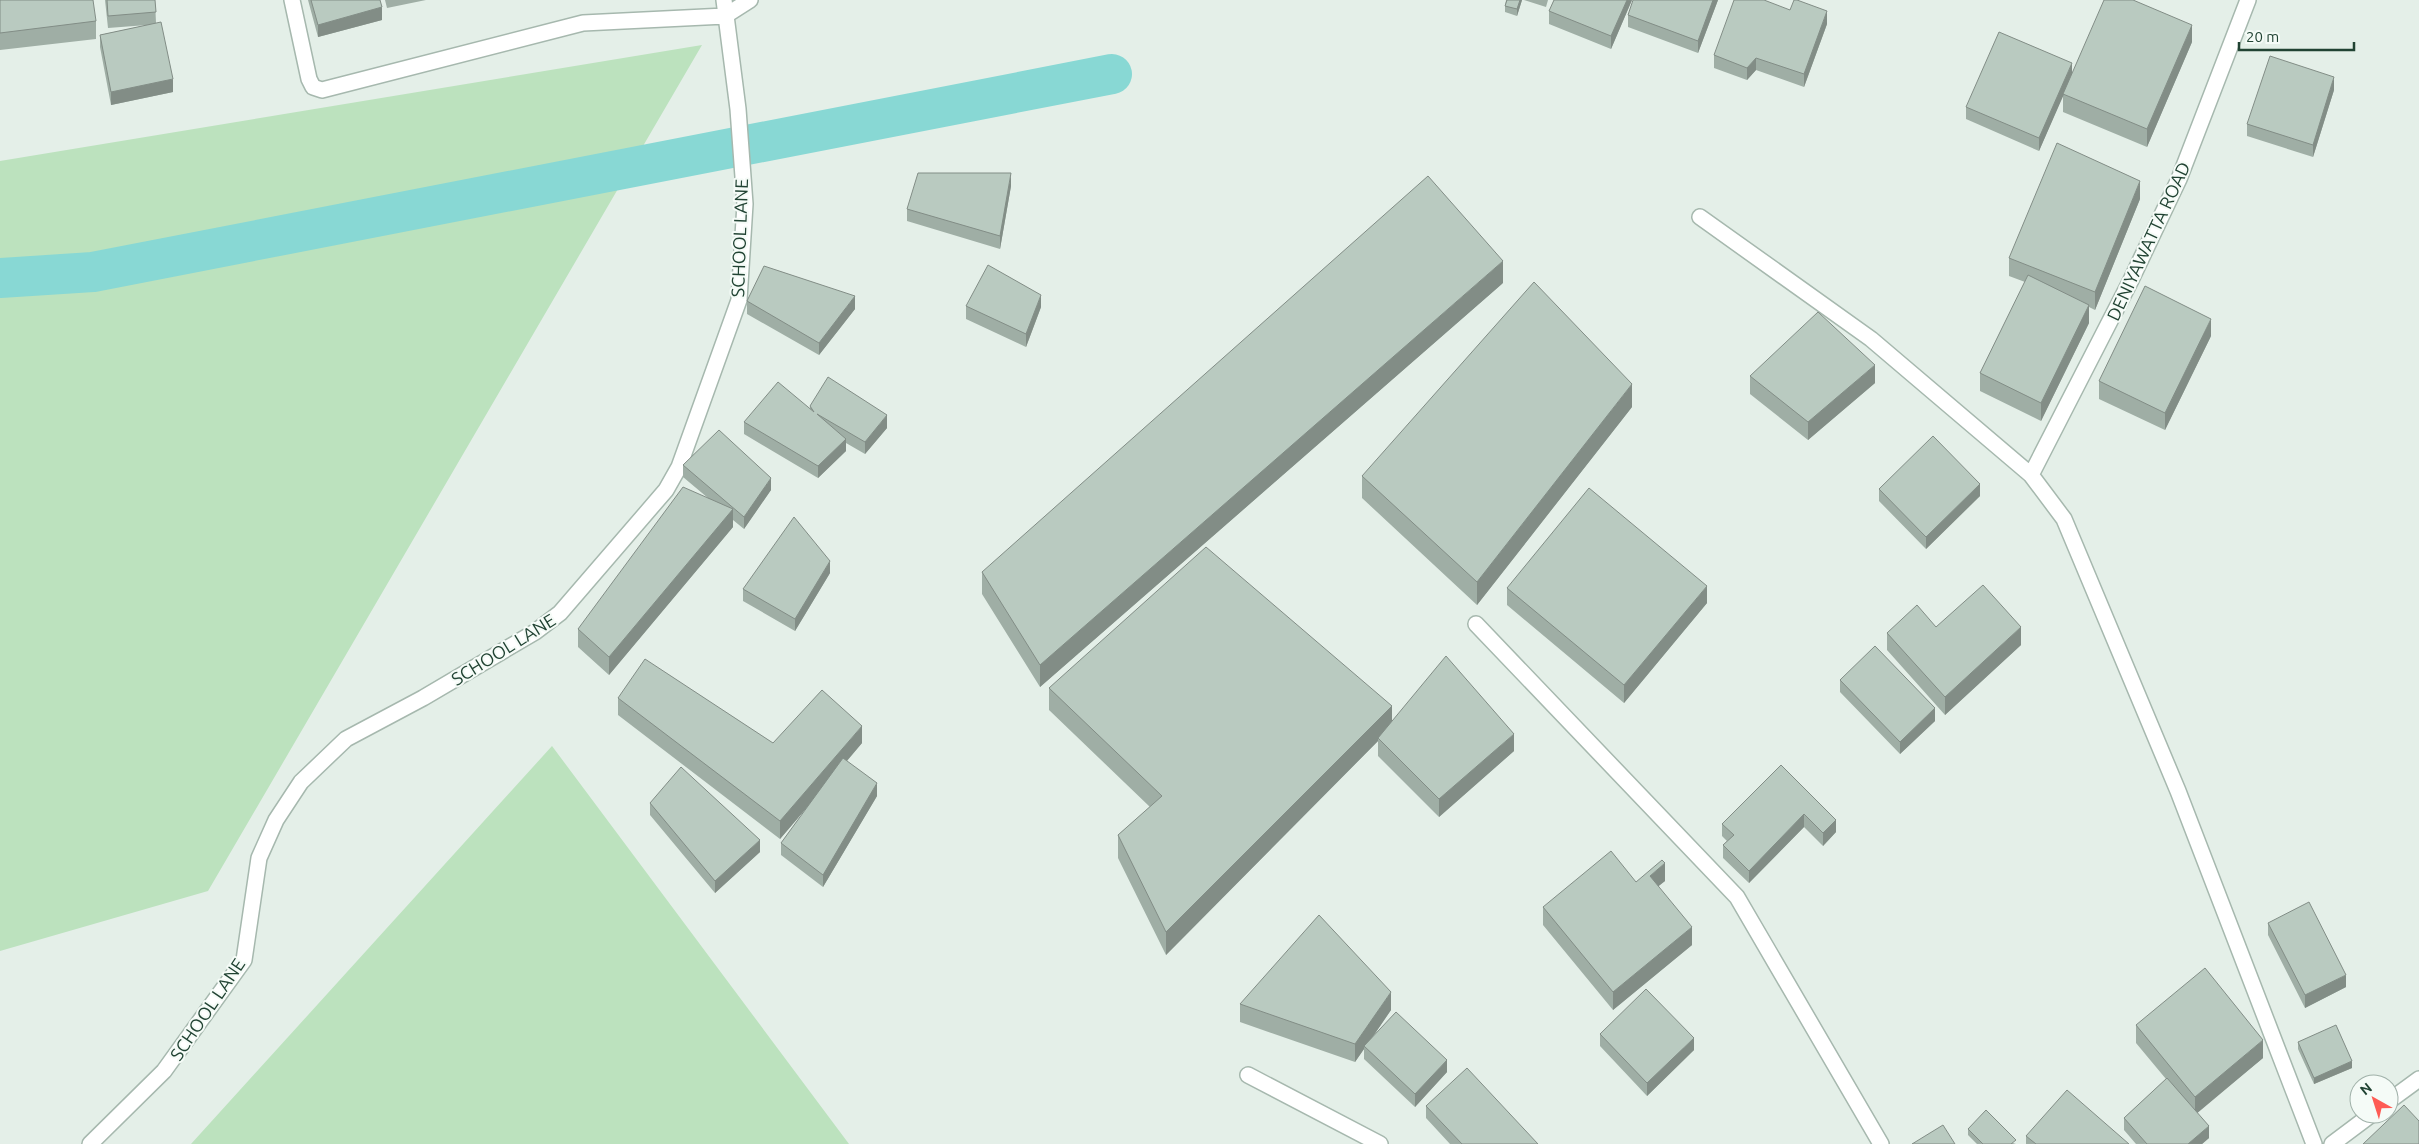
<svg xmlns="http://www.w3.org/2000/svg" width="2419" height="1144" font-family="Ubuntu,sans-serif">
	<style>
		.green { fill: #bce2be }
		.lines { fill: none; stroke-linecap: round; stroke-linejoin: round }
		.canal { stroke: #88d8d4; stroke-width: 40 }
		.minor-casing { stroke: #a6b8ae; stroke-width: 18 }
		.minor { stroke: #fff; stroke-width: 15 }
		.wall { fill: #9faea5 }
		.shaded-wall { fill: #828d86 }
		.building { fill: #b9cac0; stroke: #828d86 }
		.labels { text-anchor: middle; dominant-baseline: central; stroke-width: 4; stroke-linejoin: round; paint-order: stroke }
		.street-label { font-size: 18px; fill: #214333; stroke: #f5fbf7 }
	</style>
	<rect width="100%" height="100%" fill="#e4efe8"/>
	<path class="green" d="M702 45 208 891 0 951V161Z
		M552 746 849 1144H191Z"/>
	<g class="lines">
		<path class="canal" d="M0 278 93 272 1112 74"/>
		<defs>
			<path id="minor" d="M292 0 309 79 313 87 322 90 583 23 725 16 750 0
				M1700 217 1871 339 2031 475 2064 519 2178 791 2314 1144
				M2031 475 2131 280 2179 179 2248 0
				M1476 624 1737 897 1881 1144
				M1248 1075 1380 1144
				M2389 1101 2419 1079
				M90 1144 164 1071 244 960 259 858 276 820 301 782 346 739 423 698 535 632 560 613 666 490 679 467 739 300 745 204 738 109 724 0
				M2332 1144 2372 1114"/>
		</defs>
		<use href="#minor" class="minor-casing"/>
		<use href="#minor" class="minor"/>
	</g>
	<path class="wall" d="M0 0 96 21V39L0 50Z
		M105 0H155L156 23 173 92 111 105 100 47V35L147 25 108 28Z
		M308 0H380L382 20 318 37Z
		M385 0H426L387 8Z
		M1505 0H1522L1517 16 1505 12V6L1506 0Z
		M1524 0H1548L1546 7Z
		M1554 0H1632L1611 49 1549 24V11Z
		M1718 0 1698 53 1628 27V15Z
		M1827 24 1804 87 1756 70 1747 80 1714 68V55Z
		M2192 42 2147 147 2063 112V95L2039 151 1966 119V107Z
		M2334 90 2313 157 2247 136V124Z
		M1011 186 1000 249 907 221V209Z
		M2140 199 2095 310 2089 307V323L2041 421 1980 391V373L2025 282 2009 276V258Z
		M1503 283 1040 687 982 594V572Z
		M747 301 855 309 819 355 747 314Z
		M966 306 1041 307 1026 347 966 319Z
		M2211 336 2165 430 2099 399V381Z
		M1750 376 1875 383 1808 440 1750 394Z
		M810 406 887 428 865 454 846 443V451L818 478 744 434V422L810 408Z
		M1632 407 1477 605 1362 498V476Z
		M683 465 771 490 744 529 733 520V527L609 675 578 647V629L708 498 683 477Z
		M1879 489 1980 496 1926 549 1879 501Z
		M830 573 795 631 743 601V589Z
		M1507 588 1707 603 1624 703 1507 605Z
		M1887 633 2021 645 1945 715 1887 650Z
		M1840 680 1935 721 1900 754 1840 692Z
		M1049 688 1392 722 1514 751 1439 817 1378 756V741L1166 955 1118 858V835L1150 807 1049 710Z
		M618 698 773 743H862L847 761 877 796 823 887 781 855V843L809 805 780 839 618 715Z
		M1781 765 1836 832 1823 846 1804 827 1749 883 1723 858V845L1727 841 1722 836V824Z
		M650 803 760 852 715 893 650 815Z
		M1665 881 1658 886 1692 945 1613 1010 1543 925V907L1636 882Z
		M2268 923 2346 987 2305 1008 2268 935Z
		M1240 1004 1391 1010 1372 1038 1447 1072 1415 1107 1364 1059V1049L1355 1062 1240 1022Z
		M2136 1025 2263 1058 2197 1112 2209 1138 2202 1144H2136L2124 1130V1118L2166 1079 2136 1043Z
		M1600 1034 1694 1050 1647 1096 1600 1046Z
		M2298 1042 2352 1068 2314 1084 2298 1049Z
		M1426 1106 1538 1144H1450L1426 1118Z
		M1968 1129 2016 1144H1977L1968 1135Z
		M2026 1136 2129 1144H2026Z"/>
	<path class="shaded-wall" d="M1520 0H1522L1517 16V9Z
		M1627 0H1632L1611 49V36Z
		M1713 0H1718L1698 53V41Z
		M382 7V20L318 37V25Z
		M1827 11V24L1804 87V74Z
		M2192 25V42L2147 147V129Z
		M1756 58V70L1747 80V68Z
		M2072 63V76L2039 151V138Z
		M2334 77V90L2313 157V145Z
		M173 79V92L111 105V92Z
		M1011 173V186L1000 249V236Z
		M2140 181V199L2095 310V292Z
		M1503 261V283L1040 687V665Z
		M1041 295V307L1026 347V334Z
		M855 296V309L819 355V343Z
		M2089 305V323L2041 421V403Z
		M2211 319V336L2165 430V413Z
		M1875 365V383L1808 440V422Z
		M1632 384V407L1477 605V582Z
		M887 415V428L865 454V442Z
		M846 439V451L818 478V466Z
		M771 478V490L744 529V517Z
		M1980 484V496L1926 549V537Z
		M733 509V527L609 675V657Z
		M830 561V573L795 631V619Z
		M1707 586V603L1624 703V685Z
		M2021 627V645L1945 715V697Z
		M1392 706V728L1378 738V741L1166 955V932Z
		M1935 708V721L1900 754V742Z
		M862 726V743L780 839V821Z
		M1514 734V751L1439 817V799Z
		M877 783V796L823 887V875Z
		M1804 814V827L1749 883V871Z
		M1836 820V832L1823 846V833Z
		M760 840V852L715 893V881Z
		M1665 863V881L1650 893V876Z
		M1692 927V945L1613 1010V992Z
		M2346 975V987L2305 1008V995Z
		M1391 992V1010L1365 1048 1364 1046V1049L1355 1062V1044Z
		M1694 1038V1050L1647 1096V1083Z
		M2263 1040V1058L2195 1115V1097Z
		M1447 1060V1072L1415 1107V1094Z
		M2352 1061V1068L2314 1084V1078Z
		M2209 1126V1138L2202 1144H2188Z"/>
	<path class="building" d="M0 0H93L96 21 0 33Z
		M107 0H155L156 12 108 16Z
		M311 0H380L382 7 318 25Z
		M1507 0H1520L1517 9 1505 6Z
		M1554 0H1627L1611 36 1549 11Z
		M1633 0H1713L1698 41 1628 15Z
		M1734 0H1764L1790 10 1794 0H1797L1827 11 1804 74 1756 58 1747 68 1714 55Z
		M2104 0H2133L2192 25 2147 129 2063 94Z
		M161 22 173 79 111 92 100 35Z
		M1999 32 2072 63 2039 138 1966 107Z
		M2270 56 2334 77 2313 145 2247 124Z
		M2057 143 2140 181 2095 292 2009 258Z
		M918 173H1011L1000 236 907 209Z
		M1428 176 1503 261 1040 665 982 572Z
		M988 265 1041 295 1026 334 966 306Z
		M764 266 855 296 819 343 747 301Z
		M2028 275 2089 305 2041 403 1980 373Z
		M1534 282 1632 384 1477 582 1362 476Z
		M2145 286 2211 319 2165 413 2099 381Z
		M1818 312 1875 365 1808 422 1750 376Z
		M828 377 887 415 865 442 817 414 846 439 818 466 744 422 778 382 814 412 810 406Z
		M719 430 771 478 744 517 683 465Z
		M1933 436 1980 484 1926 537 1879 489Z
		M683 487 733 509 609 657 578 629Z
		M1589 488 1707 586 1624 685 1507 588Z
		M794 517 830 561 795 619 743 589Z
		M1206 547 1392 706 1166 932 1118 835 1162 796 1049 688Z
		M1983 585 2021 627 1945 697 1887 633 1917 605 1936 627Z
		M1875 646 1935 708 1900 742 1840 680Z
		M1446 656 1514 734 1439 799 1378 738Z
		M645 659 773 743 822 690 862 726 780 821 618 698Z
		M843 758 877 783 823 875 781 843Z
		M1781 765 1836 820 1823 833 1804 814 1749 871 1723 845 1734 835 1722 824Z
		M681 767 760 840 715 881 650 803Z
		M1611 851 1636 882 1662 860 1665 863 1650 876 1692 927 1613 992 1543 907Z
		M2309 902 2346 975 2305 995 2268 923Z
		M1319 915 1391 992 1355 1044 1240 1004Z
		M2205 968 2263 1040 2195 1097 2136 1025Z
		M1646 989 1694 1038 1647 1083 1600 1034Z
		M1396 1012 1447 1060 1415 1094 1364 1046Z
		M2336 1025 2352 1061 2314 1078 2298 1042Z
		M1467 1068 1538 1144H1462L1426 1106Z
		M2167 1078 2209 1126 2188 1144H2147L2124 1118Z
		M2067 1090 2129 1144H2036L2026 1136Z
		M2404 1105 2419 1121V1144H2363Z
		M1986 1110 2016 1140 2011 1144H1983L1968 1129Z
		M1943 1125 1955 1144H1912Z"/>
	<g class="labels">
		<g class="street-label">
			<text transform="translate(739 238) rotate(-88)">SCHOOL LANE</text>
			<text transform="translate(2148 241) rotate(-65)">DENIYAWATTA ROAD</text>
			<text transform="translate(503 649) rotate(-32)">SCHOOL LANE</text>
			<text transform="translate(207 1009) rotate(-56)">SCHOOL LANE</text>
		</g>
	</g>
	<g transform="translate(2374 1099) rotate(321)"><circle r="24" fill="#f5fbf7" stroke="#a0b1a9"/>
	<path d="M0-4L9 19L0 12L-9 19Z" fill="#fe5b54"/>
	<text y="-8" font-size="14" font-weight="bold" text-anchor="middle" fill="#214333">N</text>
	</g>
	<path d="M2239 42v8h115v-8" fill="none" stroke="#214333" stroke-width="2.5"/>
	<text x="2246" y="42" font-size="15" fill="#214333" stroke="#f5fbf7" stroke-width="4" paint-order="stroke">20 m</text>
</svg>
